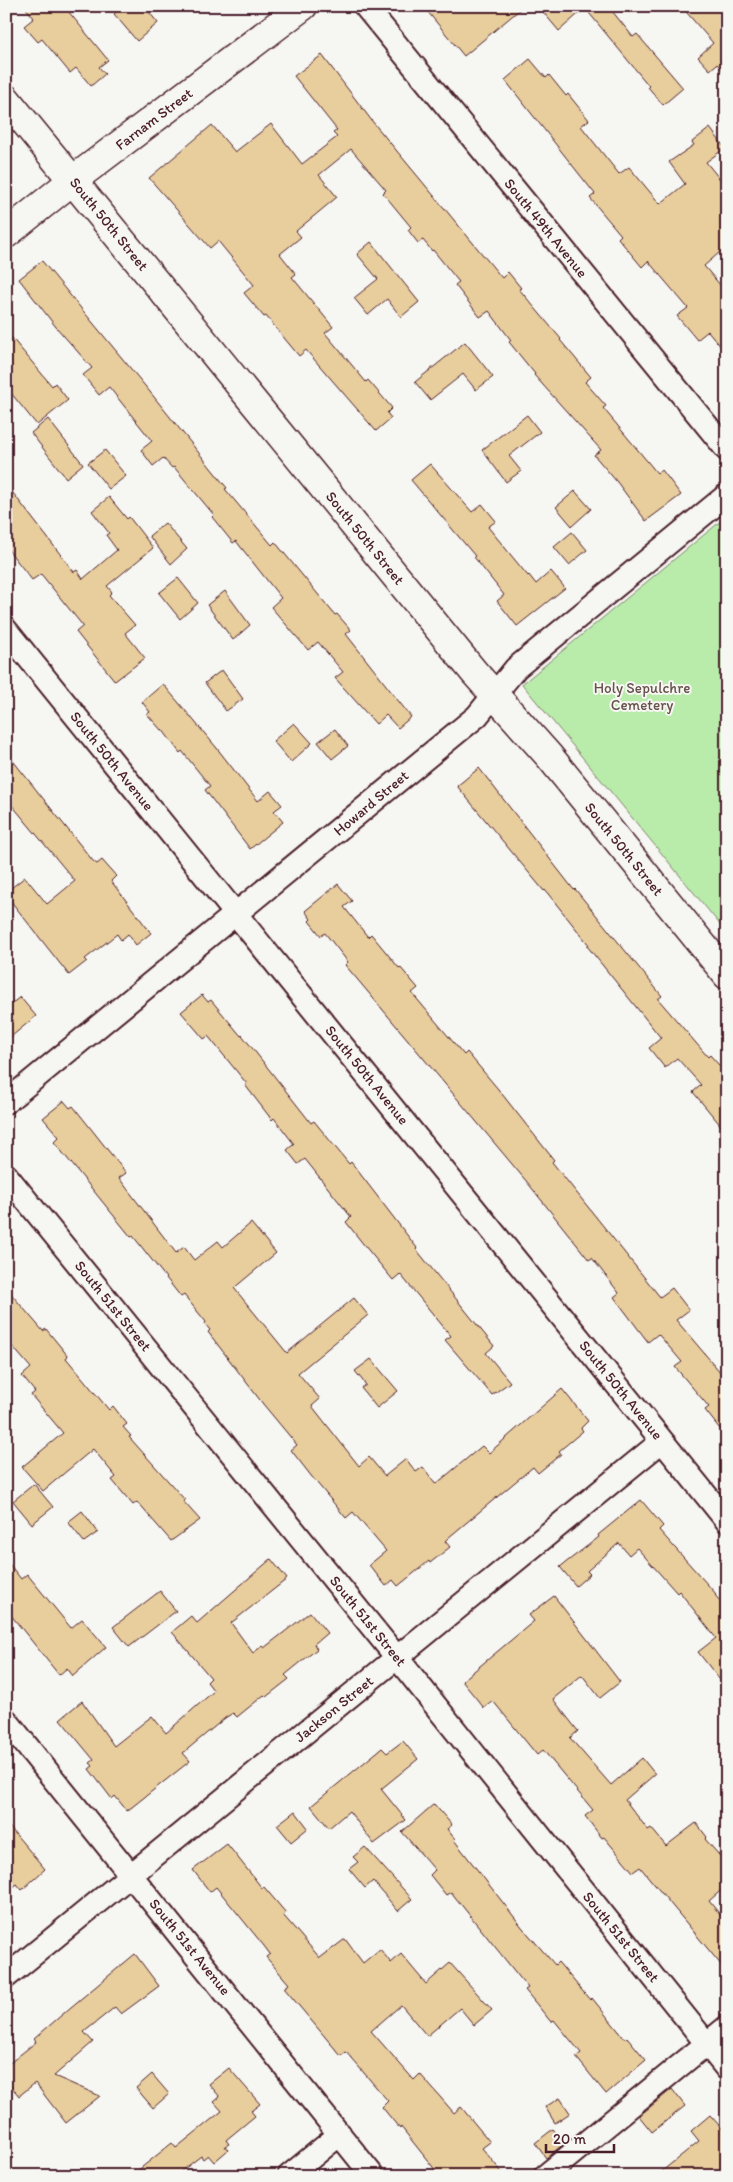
<svg xmlns="http://www.w3.org/2000/svg" width="733" height="2182" font-family="Itim,sans-serif">
	<style>
		.green { fill: #b9ebab; stroke: #82856b }
		.building { fill: #e8cd9d; stroke: #4a1f2b }
		.lines { fill: none; stroke-linecap: round; stroke-linejoin: round }
		.minor-casing { stroke: #4a1f2b; stroke-width: 26 }
		.major-casing { stroke: #4a1f2b; stroke-width: 31 }
		.minor { stroke: #f6f6f2; stroke-width: 22 }
		.major { stroke: #f6f6f2; stroke-width: 28 }
		.labels { text-anchor: middle; dominant-baseline: central; stroke-width: 4; stroke-linejoin: round; paint-order: stroke }
		.street-label { font-size: 15px; fill: #4a1f2b; stroke: #f6f6f2 }
		.park-label { font-size: 15px; fill: #66524b; stroke: #f6f6f2 }
	</style>
	<rect width="100%" height="100%" fill="#f6f6f2"/>
	<filter id="ink" filterUnits="userSpaceOnUse"><feTurbulence type="fractalNoise" baseFrequency=".02" numOctaves="2"/><feDisplacementMap in="SourceGraphic" scale="10" xChannelSelector="R" yChannelSelector="G"/><feConvolveMatrix kernelMatrix="1 2 1 2 8 2 1 2 1" color-interpolation-filters="sRGB"/></filter>
	<g filter="url(#ink)">
		<path class="green" d="M727 516V933L522 684Z"/>
		<path class="building" d="M24 6H64L108 60 99 67 105 74 91 86 76 68 70 73 42 39 38 42 24 26 34 18Z
			M123 6H144L158 23 137 41 114 14Z
			M423 6H524L464 56Z
			M538 6H608L633 37 637 34 683 88 663 105 648 87 649 86 585 8 559 31Z
			M681 6H715L727 20V75L717 64 710 70 698 57 713 43Z
			M322 55 372 121 502 278 508 272 521 288 519 289 561 339 560 340 591 377 585 382 606 406 603 408 657 473 662 470 681 495 646 521 617 482 594 455 601 450 534 375 535 374 509 342 511 340 489 311 480 317 455 285 459 282 433 250 432 251 423 240 418 243 408 230 411 227 383 193 386 190 351 149 319 175 337 197 296 231 301 237 280 254 296 274 292 277 333 327 325 333 366 382 368 380 392 408 387 413 391 418 376 431 306 350 299 356 266 316 264 317 244 293 254 285 218 241 210 248 149 178 212 125 235 152 271 124 302 164 337 137 333 133 337 130 294 76Z
			M530 59 546 78 549 75 566 96 568 94 589 120 581 126 619 174 629 167 660 204 685 184 669 162 694 145 692 142 710 128 725 148 706 162 727 188V246L704 266 727 293V354L708 331 697 340 677 316 688 308 648 261 642 267 618 238 621 235 590 198 595 194 505 80Z
			M371 242 419 302 401 317 387 299 368 315 354 298 378 279 357 254Z
			M42 261 150 392 227 488 225 489 272 545 275 542 335 615 337 614 351 630 346 634 411 717 398 728 386 715 376 724 335 678 343 672 318 642 308 650 271 607 281 598 236 541 233 543 212 517 214 515 174 467 172 468 163 458 153 466 141 450 152 441 109 387 99 395 83 375 92 368 56 327 19 279Z
			M6 331 52 386 55 383 68 400 37 425 6 387Z
			M465 342 493 377 476 390 463 374 430 400 415 382Z
			M527 415 540 432 509 456 521 471 506 482 482 450Z
			M48 419 83 464 66 478 31 433Z
			M105 450 126 476 109 489 88 463Z
			M430 464 472 512 482 504 496 521 488 527 528 576 529 575 536 584 551 571 565 588 517 626 497 601 504 595 474 557 475 556 411 480Z
			M6 484 74 572 77 570 83 579 117 550 106 535 109 533 92 511 109 497 127 519 129 517 153 548 107 586 112 592 109 595 135 625 125 633 145 658 115 681 76 632 83 626 41 574 32 580 6 547Z
			M575 491 591 509 572 526 556 507Z
			M165 523 187 549 171 564 149 536Z
			M572 532 587 550 569 565 554 547Z
			M178 578 198 603 180 619 159 593Z
			M225 591 250 625 233 640 207 605Z
			M222 670 243 699 226 711 205 683Z
			M163 684 216 747 258 801 270 791 282 805 274 811 283 822 250 849 205 790 210 786 182 751 180 753 162 729 161 730 147 714 150 712 142 702Z
			M294 723 312 743 291 762 273 741Z
			M335 729 348 746 332 759 318 742Z
			M6 752 93 861 97 864 102 860 116 876 111 881 151 933 136 945 128 934 121 940 117 934 85 959 87 961 69 975 6 895V892L25 877 47 904 75 881 6 798Z
			M479 768 574 890 575 889 662 996 658 999 708 1057 710 1055 727 1074V1133L693 1092 701 1085 677 1058 665 1068 649 1048 661 1038 587 946 589 945 545 890 544 891 457 786Z
			M338 884 352 901 344 907 368 937 371 934 399 968 400 967 418 988 412 993 464 1055 467 1052 498 1089 554 1160 552 1162 660 1297 672 1288 689 1310 676 1320 727 1380V1438L705 1410 709 1407 675 1367 682 1362 658 1334 648 1342 614 1297 619 1293 592 1258 589 1260 527 1182 357 979 345 965 348 962 325 933 321 936 309 921 311 919 305 911Z
			M202 995 208 1002 211 1000 241 1036 242 1035 311 1123 314 1121 349 1164 351 1162 417 1248 416 1249 494 1346 486 1353 510 1382 492 1395 445 1340 451 1336 400 1274 393 1280 364 1245 346 1222 351 1217 305 1159 298 1164 287 1150 294 1144 274 1118 272 1120 245 1085 247 1084 208 1036 204 1039 181 1012Z
			M20 997 36 1016 6 1041V1008Z
			M64 1101 70 1108 73 1106 126 1173 119 1178 176 1253 184 1247 194 1260 218 1241 223 1247 251 1223 276 1253 234 1288 287 1353 354 1298 368 1315 298 1373 320 1399 312 1406 359 1466 369 1457 385 1476 406 1459 416 1472 423 1467 436 1484 482 1446 489 1453 562 1389 588 1421 581 1428 583 1431 559 1451 561 1454 538 1473 533 1467 448 1538 445 1541 450 1547 430 1563 429 1561 398 1586 393 1580 386 1586 369 1565 386 1551 353 1512 346 1518 312 1477 291 1450 297 1445 263 1404 208 1332 210 1330 205 1324 206 1322 184 1295 181 1297 133 1236 131 1237 54 1142 59 1137 43 1118Z
			M6 1288 43 1331 46 1329 68 1356 66 1358 109 1410 113 1406 127 1424 123 1427 131 1436 129 1437 185 1500 183 1501 200 1520 171 1541 137 1502 133 1505 112 1480 116 1477 93 1449 43 1491 22 1467 63 1433 31 1395 35 1392 22 1376 31 1368 6 1339Z
			M371 1359 398 1391 377 1408 361 1388 366 1385 355 1371Z
			M34 1484 53 1507 32 1524 13 1501Z
			M641 1500 663 1526 659 1530 716 1594 715 1595 727 1610V1689L698 1652 716 1638 679 1591 677 1593 637 1548 629 1555 619 1543 587 1571 590 1574 576 1586 560 1567 599 1537 598 1535Z
			M82 1511 98 1532 84 1542 68 1522Z
			M271 1559 287 1579 231 1623 253 1653 262 1646 264 1648 310 1612 327 1633 314 1644 317 1649 285 1675 289 1679 266 1697 264 1695 237 1717 233 1713 225 1718 183 1753 190 1761 127 1811 115 1796 112 1799 89 1769 93 1766 90 1763 94 1760 60 1719 82 1701 114 1746 152 1716 166 1733 214 1691 207 1682 211 1678 172 1632 191 1616 197 1623Z
			M6 1560 21 1579 27 1574 71 1628 82 1619 106 1647 73 1676 67 1668 59 1675 6 1609Z
			M160 1591 176 1611 129 1647 113 1627Z
			M554 1596 620 1682 600 1698 582 1675 553 1699 578 1731 570 1738 611 1785 642 1758 655 1774 625 1800 648 1830 651 1828 666 1846 696 1823 707 1837 705 1839 727 1864V1885L709 1901 727 1923V1972L640 1867 633 1872 604 1837 602 1838 585 1816 593 1810 543 1750 537 1755 493 1701 484 1708 462 1681 534 1621 529 1615Z
			M403 1741 418 1759 381 1789 406 1820 374 1844 349 1811 329 1828 311 1806 382 1748 387 1753Z
			M434 1804 452 1825 447 1829 455 1839 454 1840 522 1927 555 1965 558 1962 590 2000 592 1998 625 2039 627 2037 646 2060 606 2094 576 2057 581 2053 554 2020 551 2022 525 1990 528 1988 451 1892 446 1895 430 1875 435 1870 402 1832Z
			M295 1811 308 1828 291 1842 277 1825Z
			M6 1823 45 1869 22 1890 17 1884 6 1893Z
			M227 1844 262 1888 264 1887 286 1913 283 1915 320 1958 345 1939 363 1963 380 1949 391 1963 401 1954 426 1984 450 1963 492 2010 474 2025 460 2008 427 2036 401 2005 371 2031 414 2080 420 2074 454 2113 461 2107 490 2142 482 2148 505 2176H440L401 2127 400 2129 382 2107 388 2101 346 2052 341 2056 284 1988 289 1984 266 1957 270 1954 264 1946 216 1887 210 1892 193 1870Z
			M365 1847 412 1899 398 1911 373 1881 365 1888 349 1869 358 1862 353 1857Z
			M135 1954 159 1986 121 2014 115 2007 84 2032 93 2042 54 2076 100 2096 66 2123 35 2083 19 2096 6 2080V2066L36 2042 34 2039 71 2007Z
			M229 2068 260 2104 251 2111 255 2116 226 2140 229 2144 225 2146 228 2150 214 2162 208 2155 203 2159 201 2156 175 2176H131L172 2143 176 2148 222 2111 214 2102 220 2097 209 2084Z
			M152 2074 169 2094 153 2108 136 2088Z
			M672 2089 685 2106 652 2132 639 2116Z
			M560 2098 570 2113 555 2123 545 2107Z
			M710 2115 727 2134V2176H656L699 2141 691 2131Z
			M553 2129 565 2143 546 2158 535 2143Z"/>
		<g class="lines">
			<defs>
				<path id="minor" d="M365 6 727 450
					M6 630 727 1521
					M6 1102 477 716 516 668 727 495
					M6 1175 411 1675 727 2069
					M6 1720 373 2176
					M6 1977 662 1441
					M289 2176 340 2134
					M545 2176 727 2027"/>
				<path id="major" d="M6 99 474 672 549 756 727 975
					M6 234 73 180 303 6"/>
			</defs>
			<use href="#minor" class="minor-casing"/>
			<use href="#major" class="major-casing"/>
			<use href="#minor" class="minor"/>
			<use href="#major" class="major"/>
		</g>
	</g>
	<g class="labels">
		<g class="street-label">
			<text transform="translate(154 119) rotate(-37)">Farnam Street</text>
			<text transform="translate(109 224) rotate(51)">South 50th Street</text>
			<text transform="translate(546 228) rotate(51)">South 49th Avenue</text>
			<text transform="translate(365 538) rotate(51)">South 50th Street</text>
			<text transform="translate(112 761) rotate(51)">South 50th Avenue</text>
			<text transform="translate(371 803) rotate(-40)">Howard Street</text>
			<text transform="translate(624 849) rotate(51)">South 50th Street</text>
			<text transform="translate(367 1075) rotate(51)">South 50th Avenue</text>
			<text transform="translate(113 1306) rotate(51)">South 51st Street</text>
			<text transform="translate(621 1390) rotate(51)">South 50th Avenue</text>
			<text transform="translate(368 1621) rotate(51)">South 51st Street</text>
			<text transform="translate(334 1709) rotate(-39)">Jackson Street</text>
			<text transform="translate(621 1937) rotate(51)">South 51st Street</text>
			<text transform="translate(190 1947) rotate(51)">South 51st Avenue</text>
		</g>
		<g class="park-label">
			<text x="642" y="688">Holy Sepulchre<tspan x="642" dy="17">Cemetery</tspan></text>
		</g>
	</g>
	<rect width="733" height="2182" fill="none" stroke="#f6f6f2" stroke-width="25"/>
	<rect x="12" y="12" width="708" height="2157" fill="none" stroke="#4a1f2b" stroke-width="2" filter="url(#ink)"/>
	<path d="M546 2144v8h68v-8" fill="none" stroke="#4a1f2b" stroke-width="2.5"/>
	<text x="553" y="2144" font-size="15" fill="#4a1f2b" stroke="#f6f6f2" stroke-width="4" paint-order="stroke">20 m</text>
</svg>
